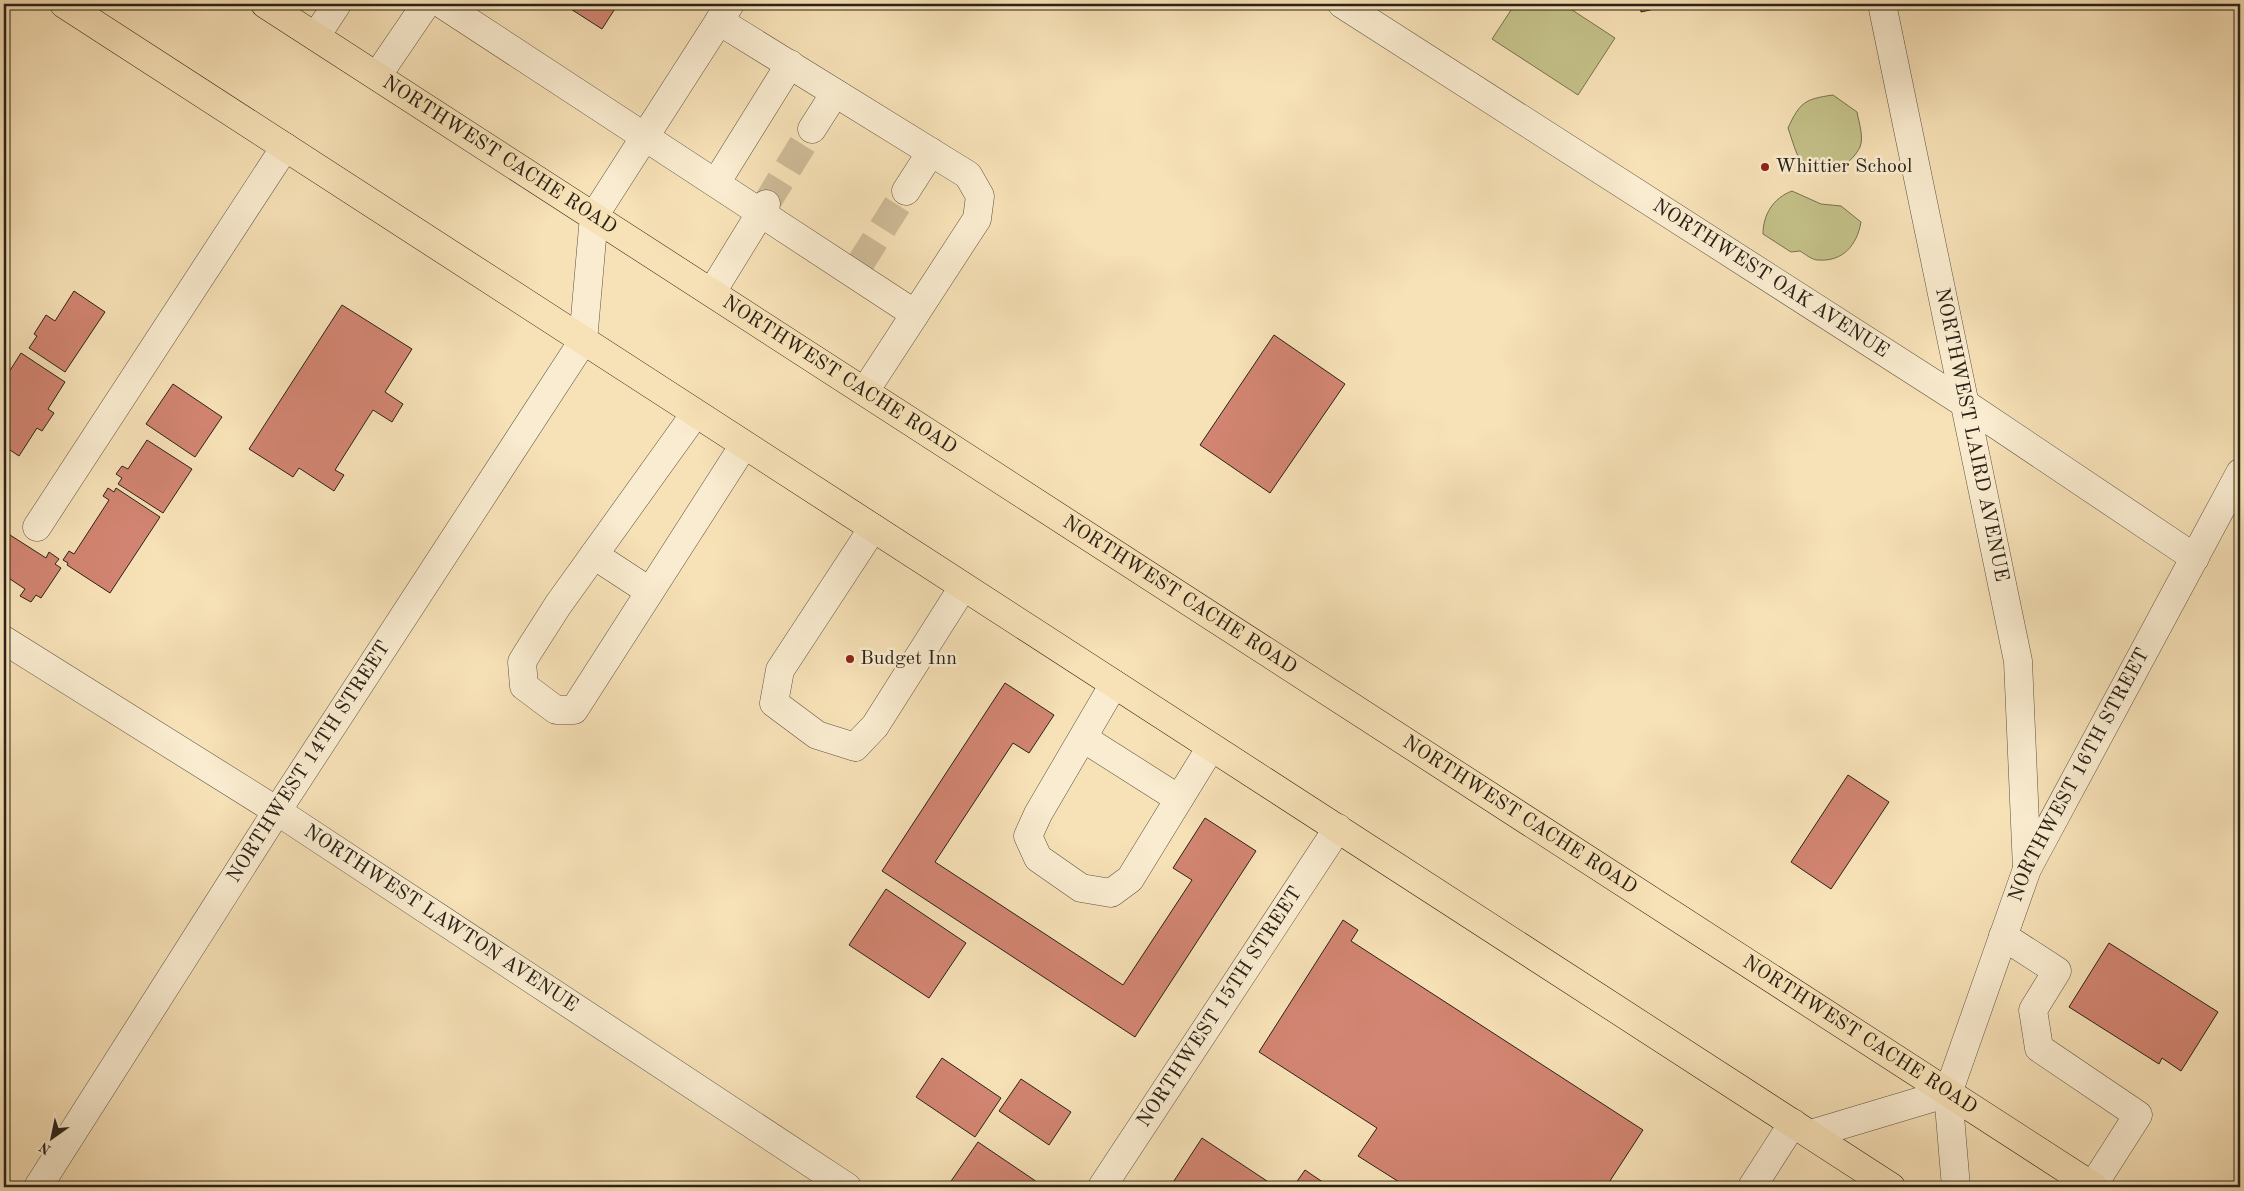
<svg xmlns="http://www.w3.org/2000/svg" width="2244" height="1191" font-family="'Old Standard TT',serif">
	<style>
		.green { fill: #c4c189; stroke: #767250 }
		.building { fill: #d28572; stroke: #292218 }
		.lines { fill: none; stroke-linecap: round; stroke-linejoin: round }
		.minor-tunnel { stroke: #cebb97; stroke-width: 28; stroke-dasharray: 28 14; stroke-linecap: butt }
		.minor-casing { stroke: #5c5240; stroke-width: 29 }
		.major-casing { stroke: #292218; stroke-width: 29 }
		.minor { stroke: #faecd0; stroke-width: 28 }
		.major { stroke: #f7e1b7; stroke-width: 28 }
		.poi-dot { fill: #8f2418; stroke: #faecd0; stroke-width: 2 }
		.labels { text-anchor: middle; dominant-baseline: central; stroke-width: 5; stroke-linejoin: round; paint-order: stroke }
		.street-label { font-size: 20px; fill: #292218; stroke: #faecd0 }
		.poi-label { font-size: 20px; fill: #292218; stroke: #faecd0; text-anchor: start }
	</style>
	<rect width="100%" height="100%" fill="#f7e1b7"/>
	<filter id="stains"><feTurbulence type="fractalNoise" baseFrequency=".004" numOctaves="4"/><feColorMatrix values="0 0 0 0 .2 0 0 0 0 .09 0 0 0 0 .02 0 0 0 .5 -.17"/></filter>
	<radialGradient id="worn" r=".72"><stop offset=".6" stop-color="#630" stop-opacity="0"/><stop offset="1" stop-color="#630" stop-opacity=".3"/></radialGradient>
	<path class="green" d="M1515 4H1563L1615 38 1578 95 1492 39Z
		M1833 95 1857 112C1859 123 1864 137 1860 147 1851 166 1820 184 1803 164 1796 156 1792 139 1788 128 1800 102 1805 99 1833 95Z
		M1792 191 1821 204 1841 206 1861 222C1857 245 1843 262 1818 260 1812 260 1805 254 1800 251L1791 252 1763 234C1763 215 1773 198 1792 191Z"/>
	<path class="building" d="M563 4H618L602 29Z
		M1640 4H1676L1641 12Z
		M74 291 105 312 65 372 29 348 37 336 34 334 46 315 55 321Z
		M342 305 412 349 385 392 403 404 392 422 373 410 335 470 344 475 334 491 299 468 293 477 249 449Z
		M1274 335 1345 384 1270 493 1200 445Z
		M21 353 65 382 48 409 54 413 42 431 37 428 19 456 4 446V380Z
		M173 384 222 417 195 457 146 424Z
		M147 440 192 469 163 513 118 484 122 478 116 474 122 466 128 469Z
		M108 488 114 492 116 488 160 517 110 593 67 565 68 563 63 560 69 551 74 554 109 500 103 496Z
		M10 535 46 558 49 552 59 559 55 564 61 568 41 598 36 595 31 602 20 596 25 589 4 575V545Z
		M1005 683 1054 715 1029 753 1013 743 935 862 1123 985 1192 880 1173 868 1205 818 1256 851 1135 1037 882 871Z
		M1848 775 1889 802 1831 889 1791 862Z
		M886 889 966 943 929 998 849 945Z
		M1343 920 1358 930 1351 941 1643 1130 1606 1187H1407L1358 1156 1377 1128 1259 1052Z
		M2109 943 2218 1012 2181 1071 2162 1058 2159 1064 2069 1007Z
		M942 1058 1001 1098 975 1137 916 1097Z
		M1021 1079 1071 1112 1049 1145 999 1111Z
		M1202 1138 1276 1187H1170Z
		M978 1142 1040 1184 1038 1187H947Z
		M1305 1170 1330 1187H1293Z"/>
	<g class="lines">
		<path class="minor-tunnel" d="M766 204 812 129
			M860 264 906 191"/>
		<defs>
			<g id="minor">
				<path d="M442 4 915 314"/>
				<path id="s1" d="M1342 4 1964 403 2195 558"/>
				<path id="s2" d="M1882 4 2018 661 2027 869"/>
				<path d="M719 21 968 175 980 196 977 219 865 391"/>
				<path d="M316 36 337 4"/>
				<path d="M377 76 426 4"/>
				<path d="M812 129 835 93"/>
				<path d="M716 183 790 64"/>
				<path d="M906 191 931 152"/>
				<path d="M712 292 766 204"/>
				<path d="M695 414 558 605 528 652 522 662 524 686 556 710H574L744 445"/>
				<path d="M37 527 285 147"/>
				<path d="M873 528 780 670 774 703 817 735 855 747 875 726 963 587"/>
				<path d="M594 555 649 591"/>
				<path id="s3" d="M4 640 277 811 847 1187"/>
				<path d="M1114 684 1038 814 1028 836 1038 858 1081 888 1111 893 1130 879 1211 747"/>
				<path d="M1083 738 1179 799"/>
				<path d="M2003 936 2057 971 2033 1010 2039 1048 2138 1115 2092 1187"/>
				<path d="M1811 1134 1948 1093"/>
				<path id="s4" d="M38 1187 277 811 583 341 594 216 730 4"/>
				<path id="s5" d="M1102 1187 1338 828"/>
				<path d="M1752 1187 1793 1123"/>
				<path id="s6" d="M1956 1187 1948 1093 2027 869 2240 473"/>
			</g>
			<g id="major">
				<path d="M64 4 1891 1187"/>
				<path id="s7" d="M265 4 2094 1187"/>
			</g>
		</defs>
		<use href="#minor" class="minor-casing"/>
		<use href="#major" class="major-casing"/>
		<use href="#minor" class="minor"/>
		<use href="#major" class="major"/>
	</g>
	<g class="poi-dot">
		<circle cx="1765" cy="167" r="5"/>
		<circle cx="850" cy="659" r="5"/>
	</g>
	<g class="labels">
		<g class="street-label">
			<text stroke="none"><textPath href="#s7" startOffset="279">NORTHWEST CACHE ROAD</textPath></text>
			<text stroke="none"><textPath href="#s1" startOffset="509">NORTHWEST OAK AVENUE</textPath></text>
			<text stroke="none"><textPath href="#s7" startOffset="684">NORTHWEST CACHE ROAD</textPath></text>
			<text stroke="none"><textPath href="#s2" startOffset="440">NORTHWEST LAIRD AVENUE</textPath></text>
			<text stroke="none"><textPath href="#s7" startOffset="1089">NORTHWEST CACHE ROAD</textPath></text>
			<text stroke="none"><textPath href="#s4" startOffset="504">NORTHWEST 14TH STREET</textPath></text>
			<text stroke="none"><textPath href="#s6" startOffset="439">NORTHWEST 16TH STREET</textPath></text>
			<text stroke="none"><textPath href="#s7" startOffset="1494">NORTHWEST CACHE ROAD</textPath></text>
			<text stroke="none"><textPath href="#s3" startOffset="518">NORTHWEST LAWTON AVENUE</textPath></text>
			<text stroke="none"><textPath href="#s5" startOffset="215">NORTHWEST 15TH STREET</textPath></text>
			<text stroke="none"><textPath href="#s7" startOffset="1899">NORTHWEST CACHE ROAD</textPath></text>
		</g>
		<g class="poi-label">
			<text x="1775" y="167">Whittier School</text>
			<text x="860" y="659">Budget Inn</text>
		</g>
	</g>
	<rect width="2244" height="1191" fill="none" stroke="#f7e1b7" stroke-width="20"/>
	<rect x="5" y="5" width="2234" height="1181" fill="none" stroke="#292218" stroke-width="2.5"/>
	<rect x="10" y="10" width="2224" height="1171" fill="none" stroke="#292218"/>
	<g transform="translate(52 1138) rotate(213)" stroke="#faecd0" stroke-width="4" paint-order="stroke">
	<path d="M0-4L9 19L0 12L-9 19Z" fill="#292218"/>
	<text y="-8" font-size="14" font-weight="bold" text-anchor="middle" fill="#292218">N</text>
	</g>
	<rect width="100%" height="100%" filter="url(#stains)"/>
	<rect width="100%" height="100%" fill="url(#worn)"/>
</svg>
